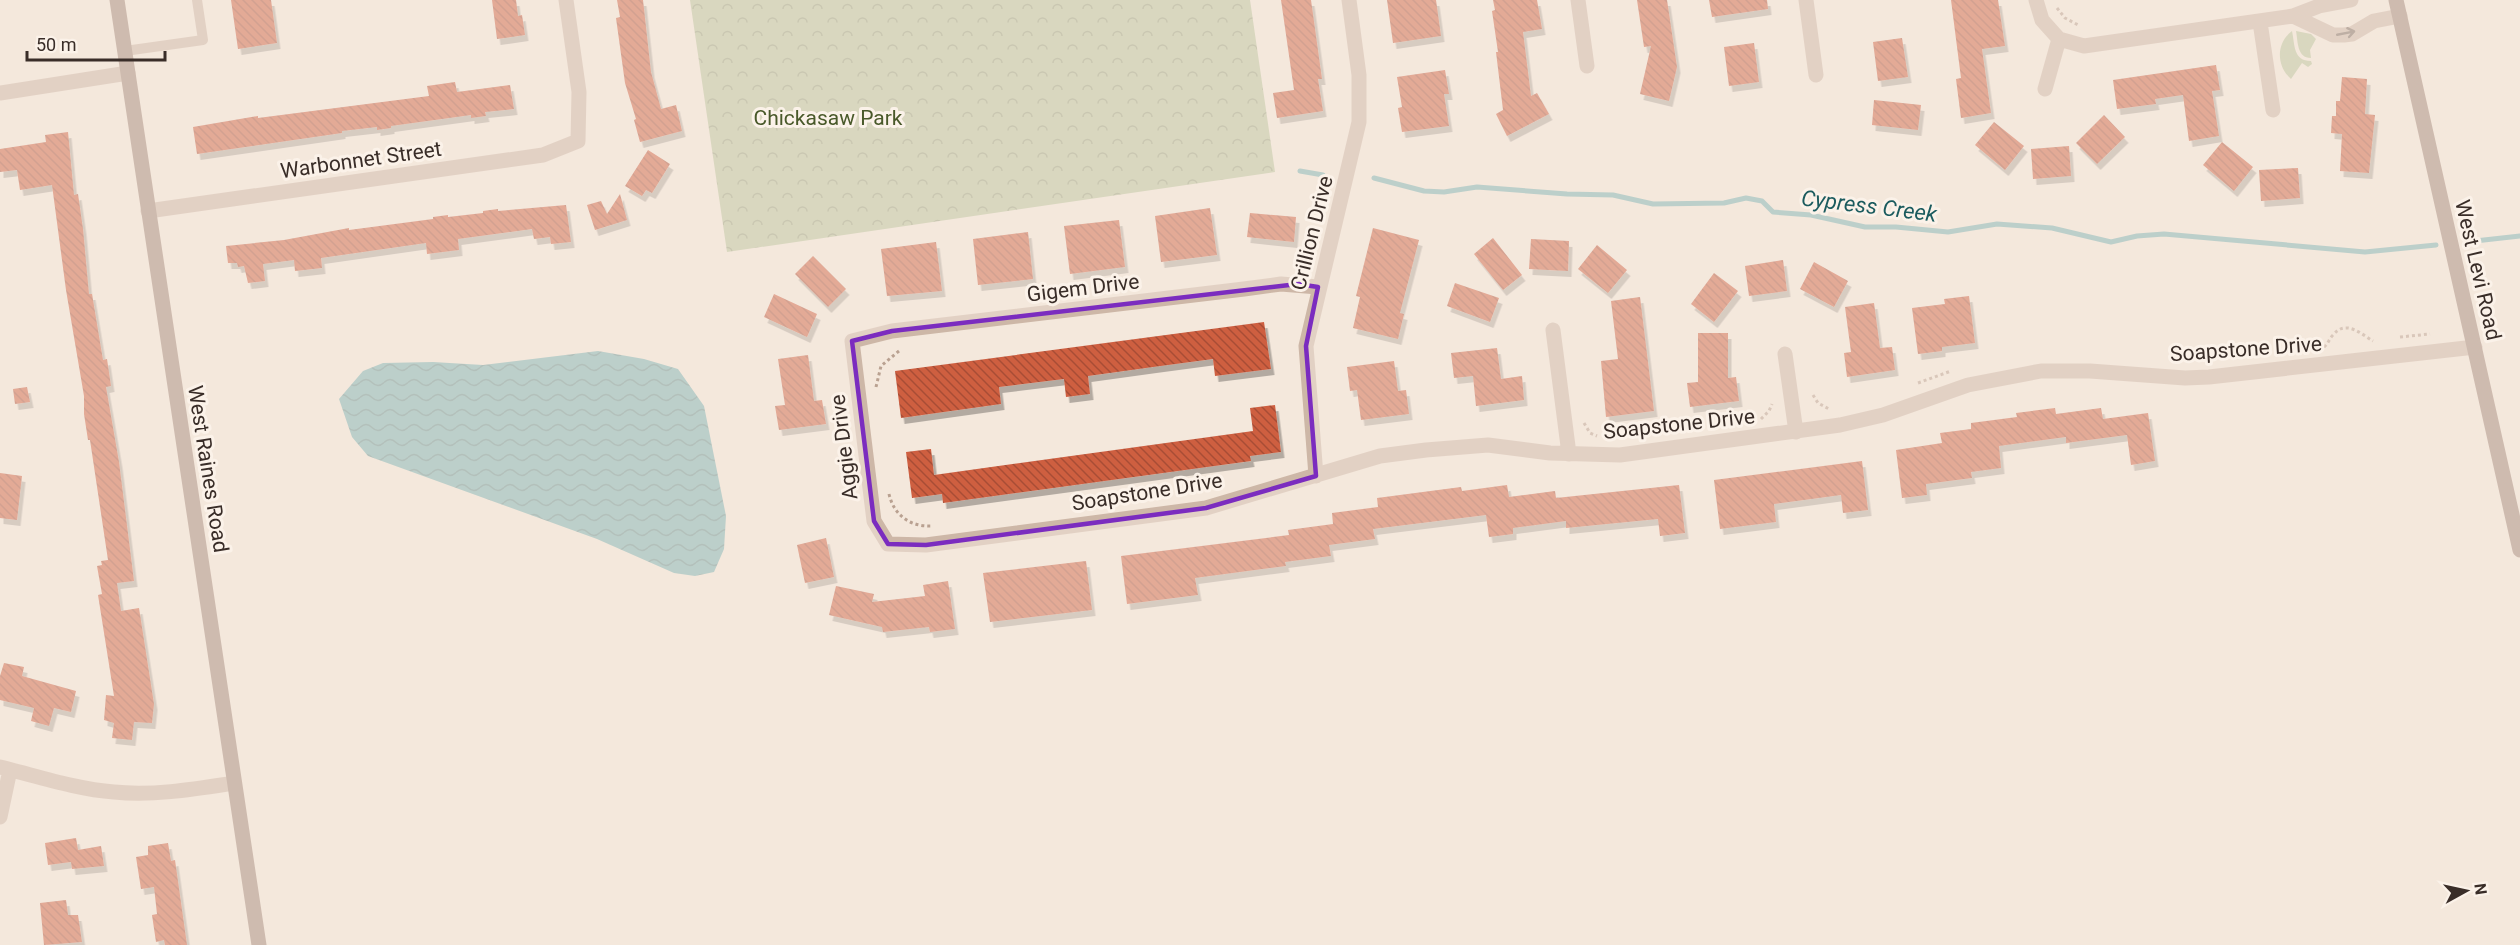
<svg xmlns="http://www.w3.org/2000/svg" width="2520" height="945" font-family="Roboto,sans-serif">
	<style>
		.green { fill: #b8c49b }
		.park { fill: url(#park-crowns) }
		.water { fill: url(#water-waves) }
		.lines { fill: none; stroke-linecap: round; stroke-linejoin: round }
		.stream { stroke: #79b2b3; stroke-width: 5 }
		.building { fill: url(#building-back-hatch); filter: url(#shadow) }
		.path { stroke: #b9a191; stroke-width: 3; stroke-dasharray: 3 3; stroke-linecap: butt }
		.lane { stroke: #cdb7a7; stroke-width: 10 }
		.street { stroke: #cdb7a7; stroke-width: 15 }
		.secondary { stroke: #a18678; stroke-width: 15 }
		.oneway { stroke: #7c6b61 }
		.marked { fill: none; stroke: #7b2cbf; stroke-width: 4.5; stroke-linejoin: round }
		.labels { text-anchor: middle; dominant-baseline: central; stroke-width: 6; stroke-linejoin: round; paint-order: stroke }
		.park-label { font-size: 21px; fill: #49592a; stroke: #fbf2e9 }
		.street-label { font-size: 21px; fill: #392d28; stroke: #fbf2e9 }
		.water-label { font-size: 22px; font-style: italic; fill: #1b5b5e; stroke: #fbf2e9 }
	</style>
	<defs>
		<pattern id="park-crowns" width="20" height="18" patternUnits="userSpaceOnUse" patternTransform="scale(1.5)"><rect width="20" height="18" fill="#b8c49b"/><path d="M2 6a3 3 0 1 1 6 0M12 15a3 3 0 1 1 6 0" fill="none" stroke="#97a07e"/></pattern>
		<pattern id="water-waves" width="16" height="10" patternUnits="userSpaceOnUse" patternTransform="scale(1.5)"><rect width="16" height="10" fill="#79b2b3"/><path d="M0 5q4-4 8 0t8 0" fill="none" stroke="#649192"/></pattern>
		<pattern id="building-back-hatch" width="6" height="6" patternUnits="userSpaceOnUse" patternTransform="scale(1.5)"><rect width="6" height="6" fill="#ce5e41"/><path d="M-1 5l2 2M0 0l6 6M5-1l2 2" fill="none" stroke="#a84e36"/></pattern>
		<filter id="shadow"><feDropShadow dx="3.5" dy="6" stdDeviation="0" flood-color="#0004"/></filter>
	</defs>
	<rect width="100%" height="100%" fill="#f4e8dc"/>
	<path class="green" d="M2292 31C2295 45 2293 61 2311 61L2312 64 2308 67 2302 63 2291 79C2276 66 2276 43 2292 31Z
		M2296 31 2311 34 2316 39 2310 50 2311 58C2297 58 2298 42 2296 31Z"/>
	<path class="park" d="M690 0H1250L1275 172 727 252Z"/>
	<path class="water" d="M598 351 644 359 678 369 704 406 726 516 724 549 714 572 695 576 674 573 597 539 368 456 352 437 339 399 363 371 383 363 433 362 483 365Z"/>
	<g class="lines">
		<path class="stream" d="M1300 171 1323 175
			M1374 178 1424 191 1444 192 1477 187 1567 194 1613 195 1653 204 1724 203 1746 198 1762 201 1773 212 1811 215 1865 227H1896L1948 232 1997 224 2052 228 2111 242 2137 236 2164 234 2365 252 2436 245
			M2466 242 2520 236"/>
	</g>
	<path class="building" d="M231 0H271L277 43 238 49Z
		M492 0H516L518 16 522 15 525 35 497 39Z
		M617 0H643L651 72 661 109 676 105 682 131 640 142 634 120 636 119 625 83 616 18 620 17Z
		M1281 0H1311L1322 79H1318L1323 111 1277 118 1273 93 1294 90Z
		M1387 0H1436L1441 36 1393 43Z
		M1493 0H1537L1542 29 1523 32 1531 96 1537 93 1549 114 1507 136 1496 114 1503 110 1496 52H1498L1492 11 1495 10Z
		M1637 0H1667L1677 67 1669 101 1640 94 1651 46 1644 47Z
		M1709 0H1767L1768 9 1712 17Z
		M1951 0H1998L2005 46 1982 49 1991 113 1961 118 1956 79 1961 78Z
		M1902 38 1908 77 1878 81 1873 42Z
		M1754 43 1759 82 1729 86 1724 47Z
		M2216 65 2220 90 2212 91 2219 136 2189 141 2183 95 2155 99 2156 104 2117 109 2113 80Z
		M1445 70 1449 94H1444L1449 126 1402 132 1398 108 1402 107 1397 77Z
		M2342 77 2367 79 2365 114 2375 115 2369 173 2340 171 2342 134 2331 133 2332 116H2336V101H2340Z
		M455 82 457 92 510 85 514 109 485 112 486 116 471 118V115L391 126V128L377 130V127L342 131V133L197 154 193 127 258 116V118L429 96 427 86Z
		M1874 100 1921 105 1918 130 1872 125Z
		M2104 115 2125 137 2097 164 2076 143Z
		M1994 122 2024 146 2005 170 1975 145Z
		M68 132 74 195 78 194 83 229 89 294H92L103 360 107 359 111 386 106 387 119 462 134 581 117 583 121 611 139 608 154 704 152 723 134 722 132 740 112 738 114 723 104 720 106 695 114 696 98 595 102 594 97 566 102 565 101 561 108 560 90 440H88L84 414V396L66 290 52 185 20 190 17 170 0 172V149L46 142 45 135Z
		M2222 142 2253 167 2234 191 2203 165Z
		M2069 146 2071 176 2033 179 2031 149Z
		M648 150 670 164 652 193 646 190 642 196 625 186Z
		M2298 168 2300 198 2261 201 2259 170Z
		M620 194 627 220 595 230 587 205 601 201 607 214Z
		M566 205 571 242 551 244 550 237 534 239 532 229 458 239 459 250 427 254 426 243 321 258 322 268 295 271 294 260 263 264 265 281 248 283 244 266 238 267 237 263H228L226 246 284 240 349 228V230L433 219V217L448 215V217L483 213V211L498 209V211Z
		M1210 208 1217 255 1161 262 1155 216Z
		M1250 213 1296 217 1294 242 1247 237Z
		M1119 220 1125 267 1070 274 1064 226Z
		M1373 228 1419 240 1400 313 1404 314 1398 339 1353 328 1360 297 1356 296Z
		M1028 232 1033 279 978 285 973 239Z
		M1493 238 1522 275 1503 290 1474 254Z
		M1531 239 1569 241 1568 271 1529 269Z
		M936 242 942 291 887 296 881 249Z
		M1597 245 1627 270 1608 293 1578 269Z
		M813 256 846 289 828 307 795 274Z
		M1783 260 1787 291 1749 296 1745 266Z
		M1814 262 1848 281 1834 307 1800 289Z
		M1714 273 1738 291 1714 322 1691 304Z
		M1455 283 1499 298 1490 322 1447 306Z
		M774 294 817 314 807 337 764 317Z
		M1969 296 1975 343 1942 347V351L1918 354 1912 308 1945 304 1944 299Z
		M1640 297 1654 411 1606 417 1601 361 1618 359 1611 301Z
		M1874 303 1880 348 1892 347 1895 370 1847 377 1844 353 1851 352 1845 307Z
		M1264 322 1271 369 1215 376 1213 359 1153 367 1088 376 1090 394 1066 397 1064 379 999 387 1001 404 901 418 895 371Z
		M1698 333H1728V378L1736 377 1739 401 1690 407 1687 383 1698 382Z
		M1497 348 1501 379 1522 376 1524 400 1476 406 1473 376 1454 378 1451 353Z
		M808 355 814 401 822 400 826 424 779 430 775 406 785 405 778 359Z
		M1394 361 1398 391 1406 390 1409 414 1361 420 1357 390 1350 391 1347 367Z
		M27 387 30 402 15 404 13 389Z
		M1275 405 1281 452 1250 456 1251 461 943 503 942 494 912 498 906 452 931 449 934 475 984 468 1253 431 1250 408Z
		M2055 408 2056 414 2101 408 2103 419 2148 413 2155 461 2131 465 2127 435 2066 443V437L1999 446 2001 468 1971 472 1972 478 1926 484 1927 495 1902 498 1896 450 1942 443 1940 433 1971 429V423L2017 417 2016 413Z
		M1862 461 1868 510 1843 513 1841 495 1774 504 1776 522 1720 529 1714 480Z
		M0 473 22 476 17 520 0 518Z
		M1507 485 1509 497 1555 491 1556 498 1679 485 1685 533 1660 536 1658 519 1566 528V521L1513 528V534L1489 537 1486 515 1373 529 1375 539 1329 545 1331 556 1285 562 1286 566 1195 578 1198 595 1127 604 1121 556 1289 535 1288 530 1333 524 1332 513 1378 507 1377 498 1461 487 1462 491Z
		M826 538 834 577 805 583 797 545Z
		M1086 561 1092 610 990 622 983 573Z
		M948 581 955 629 930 632 929 627 883 632 882 627 829 615 836 586 874 594 872 602 925 596 923 585Z
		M4 663 24 667 22 676 76 691 71 712 54 708 49 726 31 721 34 708 0 700V676Z
		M76 838 78 850 101 846 104 866 72 869 71 862 48 865 45 843Z
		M168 843 171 861 175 860 187 945H165L164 940 156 942 152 915 157 914 154 887 141 889 136 857 148 855V846Z
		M66 900 68 915H78L82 942 44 945 40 903Z"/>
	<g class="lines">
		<path class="path" d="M2057 8 2065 18 2080 26
			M1301 263 1309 256
			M2400 337 2430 334
			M2324 347C2328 344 2329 339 2333 335 2346 319 2361 334 2373 341
			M1918 383 1951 371
			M876 387 881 366 899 351
			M1813 395 1818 403 1829 409
			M1761 419 1769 411 1772 404
			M1584 423 1590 433 1597 436
			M889 494C894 516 911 527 932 526"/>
		<path class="lane" d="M125 51 203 40 197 0"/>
		<path class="street" d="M1578 0 1587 66
			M1806 0 1816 75
			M2036 0 2042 20 2059 39 2045 89
			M2293 16 2333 35H2344L2352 34 2374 21 2400 16
			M2260 22 2273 110
			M2059 39 2084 46 2293 16 2319 6 2351 0
			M0 93 128 73
			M148 211 543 155 578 141 579 92 566 0
			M1318 287 1281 284 1244 289 892 331 852 341 874 521 888 544 926 545 1206 508 1380 456 1426 450 1488 445 1550 453 1620 455 1840 425 1883 415 1968 385 2041 371H2090L2185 378 2209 377 2475 347
			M1553 330 1569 454
			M1785 354 1796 432
			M1316 476 1306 346 1359 122V75L1349 0
			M0 767C37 776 76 789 114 792 154 796 195 789 234 783
			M0 817 10 770"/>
		<path class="secondary" d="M117 0 259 945
			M2396 0 2520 550"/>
	</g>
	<defs><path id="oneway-shaft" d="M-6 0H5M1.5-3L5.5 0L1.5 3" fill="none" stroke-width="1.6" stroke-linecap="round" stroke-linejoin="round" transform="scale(1.5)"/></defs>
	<use class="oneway" href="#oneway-shaft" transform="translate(2346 33) rotate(-11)"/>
	<path d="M0 0H2520V945H0ZM1298 284 1318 287 1306 346 1316 476 1206 508 926 545 888 544 874 521 852 341 892 331Z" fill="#f4e8dc" fill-opacity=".55" fill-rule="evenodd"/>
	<path class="marked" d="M1298 284 1318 287 1306 346 1316 476 1206 508 926 545 888 544 874 521 852 341 892 331Z"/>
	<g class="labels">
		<g class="park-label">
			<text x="828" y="118">Chickasaw Park</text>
		</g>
		<g class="street-label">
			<text transform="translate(361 160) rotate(-8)">Warbonnet Street</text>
			<text transform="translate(1312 233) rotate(-76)">Crillion Drive</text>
			<text transform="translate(2478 270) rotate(77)">West Levi Road</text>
			<text transform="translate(1083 288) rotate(-7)">Gigem Drive</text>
			<text transform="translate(2246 349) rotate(-4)">Soapstone Drive</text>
			<text transform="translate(1679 424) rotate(-6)">Soapstone Drive</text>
			<text transform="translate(844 447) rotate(-97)">Aggie Drive</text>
			<text transform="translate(208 469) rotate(81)">West Raines Road</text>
			<text transform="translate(1147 492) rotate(-9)">Soapstone Drive</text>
		</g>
		<g class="water-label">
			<text transform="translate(1869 206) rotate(7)">Cypress Creek</text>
		</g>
	</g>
	<g transform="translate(2466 891) rotate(82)" stroke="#fbf2e9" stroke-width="4.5" paint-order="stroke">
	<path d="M0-4.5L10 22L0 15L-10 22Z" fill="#392d28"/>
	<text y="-9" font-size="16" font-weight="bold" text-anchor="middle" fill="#392d28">N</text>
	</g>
	<path d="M27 51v9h138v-9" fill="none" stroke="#392d28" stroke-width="3"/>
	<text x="36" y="51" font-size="18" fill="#392d28" stroke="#fbf2e9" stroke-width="4.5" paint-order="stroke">50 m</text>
</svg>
